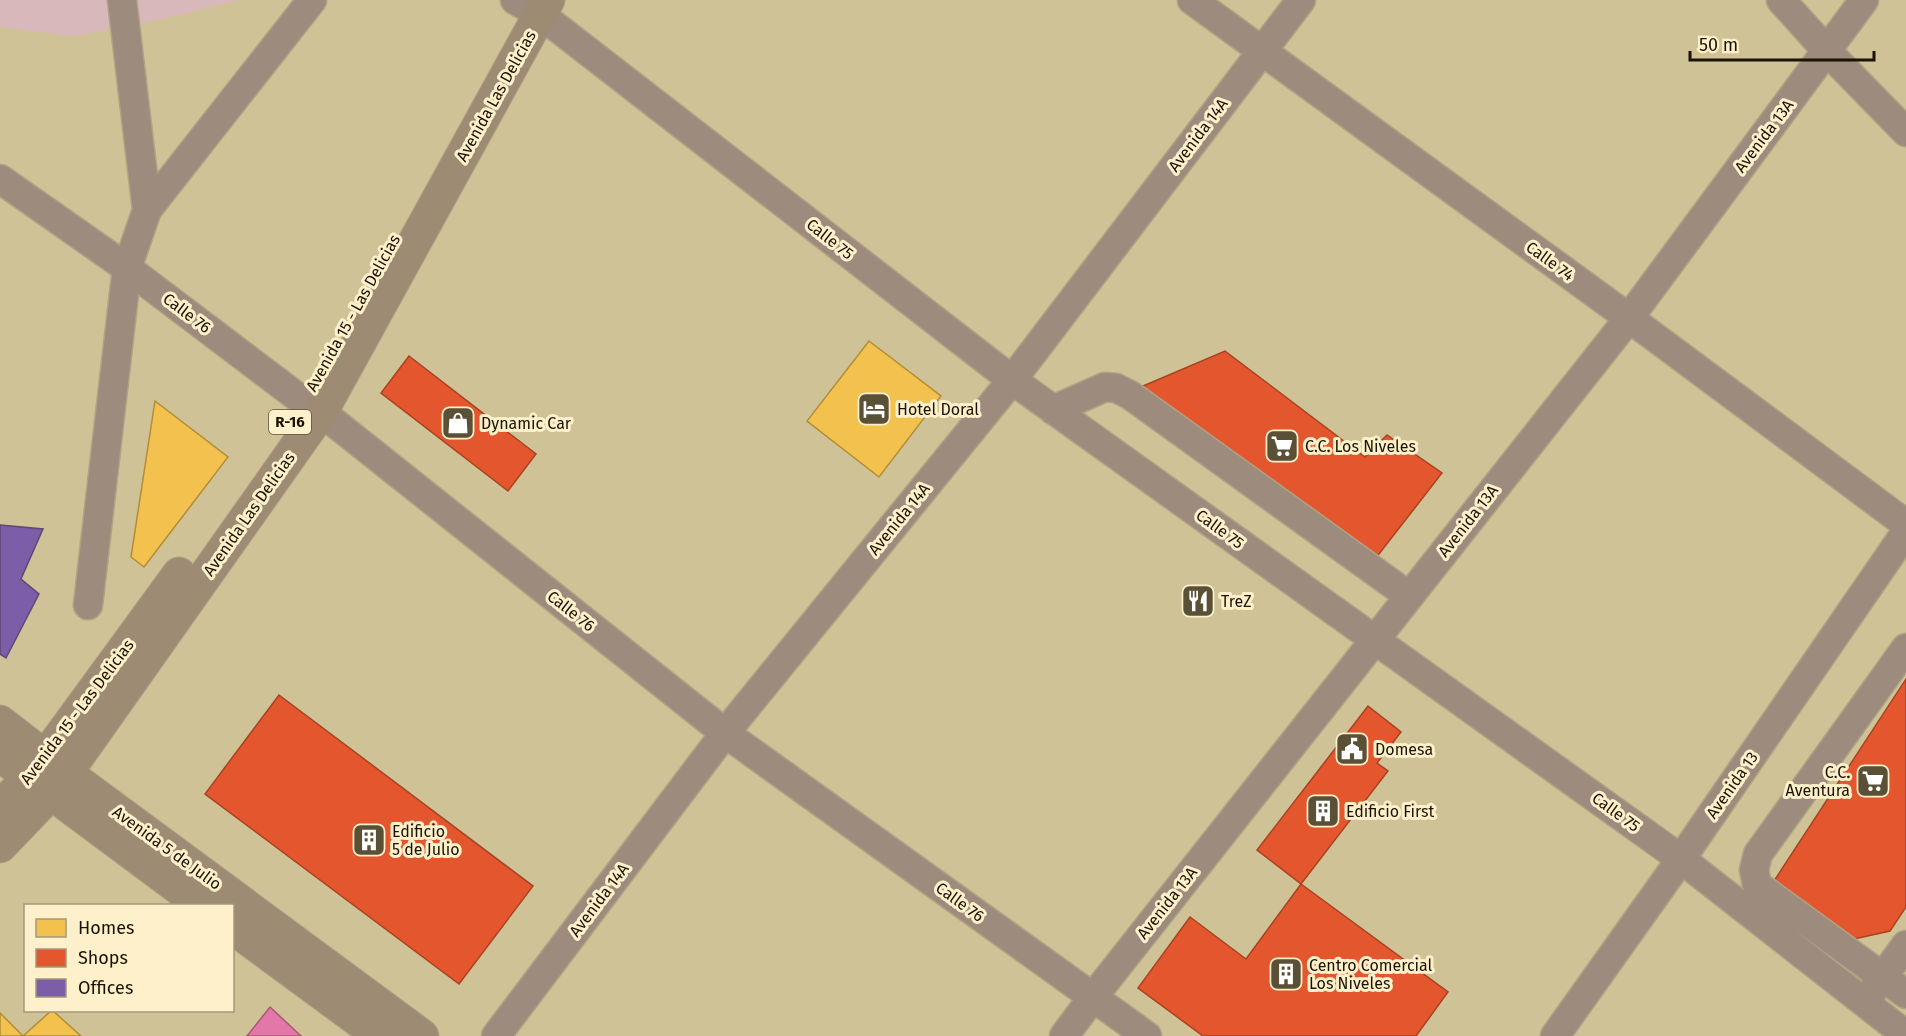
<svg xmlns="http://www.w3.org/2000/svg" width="1906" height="1036" font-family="'Fira Sans',sans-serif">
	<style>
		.green { fill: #d9b8bb }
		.homes { fill: #f2c14e; stroke: #b18d37; stroke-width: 1.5 }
		.shops { fill: #e4572e; stroke: #a74320; stroke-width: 1.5 }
		.offices { fill: #7b5ea7; stroke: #5e4875; stroke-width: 1.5 }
		.health { fill: #e377a8; stroke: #a75976; stroke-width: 1.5 }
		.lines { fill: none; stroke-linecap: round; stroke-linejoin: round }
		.minor-casing { stroke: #aea383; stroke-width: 31 }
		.major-casing { stroke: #aea383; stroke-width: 35 }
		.minor { stroke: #9d8b7d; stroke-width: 28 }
		.major { stroke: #9d8b73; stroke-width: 33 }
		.labels { text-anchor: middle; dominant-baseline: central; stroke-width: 6; stroke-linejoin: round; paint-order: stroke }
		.shield { fill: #fdf0ca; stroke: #5e553d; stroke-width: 1.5 }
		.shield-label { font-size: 15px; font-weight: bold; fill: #1a1300 }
		.street-label { font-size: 16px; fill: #1a1300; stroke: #fdf0ca }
		.poi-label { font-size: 16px; fill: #1a1300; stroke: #fdf0ca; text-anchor: start }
	</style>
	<rect width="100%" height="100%" fill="#d0c297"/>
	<path class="green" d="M0 0H239L171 17 73 36 0 27Z"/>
	<path class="homes" d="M869 341 941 396 879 477 807 421Z
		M155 401 228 457 144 567 131 557Z
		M52 1010 81 1036H0V1013L23 1036Z"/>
	<path class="shops" d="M1225 351 1365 457 1387 435 1442 473 1372 563 1136 389Z
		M409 356 536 454 508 491 381 393Z
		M1906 679V907L1890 931 1854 939 1772 884Z
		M279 695 533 886 459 984 205 794Z
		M1368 706 1401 732 1377 763 1388 771 1301 884 1257 850Z
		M1301 884 1448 992 1416 1036H1203L1138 988 1190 917 1246 959Z"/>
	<path class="offices" d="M0 525 43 529 21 579 39 594 6 658 0 654Z"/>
	<path class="health" d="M270 1007 301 1036H247Z"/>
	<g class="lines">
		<defs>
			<path id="minor" d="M122 0 147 210
				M515 0 522 4
				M1192 0 1629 318 1906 524
				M1781 0 1827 51 1906 132
				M541 15 1012 380 1681 859 1906 1035
				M0 179 127 268 304 402 321 412 725 733 1147 1036
				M1053 410 1105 387 1116 388 1130 395 1409 596
				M88 605 127 268 147 210 312 0
				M1906 648 1758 854 1754 870 1757 885 1906 994
				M1871 993 1906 945
				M496 1036 725 733 1012 380 1301 0
				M1064 1036 1093 997 1629 318 1864 0
				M1555 1036 1681 859 1906 532"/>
			<path id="major" d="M0 722 66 773 422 1036
				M0 755 203 906
				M0 806 30 778 179 574
				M0 846 50 794 66 773 321 412 548 0
				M232 927 380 1036"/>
		</defs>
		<use href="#minor" class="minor-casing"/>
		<use href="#major" class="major-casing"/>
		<use href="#minor" class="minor"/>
		<use href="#major" class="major"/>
	</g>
	<defs>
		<symbol id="hotel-square" viewBox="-11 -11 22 22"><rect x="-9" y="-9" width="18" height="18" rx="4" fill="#5a5035" stroke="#fdf0ca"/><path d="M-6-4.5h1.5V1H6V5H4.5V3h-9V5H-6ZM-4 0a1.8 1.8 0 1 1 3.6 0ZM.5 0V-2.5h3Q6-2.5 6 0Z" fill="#fff"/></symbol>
		<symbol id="shop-square" viewBox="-11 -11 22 22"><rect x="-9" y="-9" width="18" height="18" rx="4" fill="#5a5035" stroke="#fdf0ca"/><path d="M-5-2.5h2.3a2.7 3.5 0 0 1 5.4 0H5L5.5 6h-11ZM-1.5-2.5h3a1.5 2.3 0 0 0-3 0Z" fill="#fff"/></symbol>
		<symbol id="supermarket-square" viewBox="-11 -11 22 22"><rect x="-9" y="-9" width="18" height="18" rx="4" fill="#5a5035" stroke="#fdf0ca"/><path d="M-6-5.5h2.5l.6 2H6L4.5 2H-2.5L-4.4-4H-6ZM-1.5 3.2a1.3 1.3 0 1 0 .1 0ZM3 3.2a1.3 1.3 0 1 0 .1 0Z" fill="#fff"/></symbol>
		<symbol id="restaurant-square" viewBox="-11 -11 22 22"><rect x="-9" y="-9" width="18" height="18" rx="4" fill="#5a5035" stroke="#fdf0ca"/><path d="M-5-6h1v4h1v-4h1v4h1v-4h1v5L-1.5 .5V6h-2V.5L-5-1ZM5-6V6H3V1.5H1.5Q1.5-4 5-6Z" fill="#fff"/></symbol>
		<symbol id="civic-square" viewBox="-11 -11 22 22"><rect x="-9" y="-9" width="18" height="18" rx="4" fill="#5a5035" stroke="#fdf0ca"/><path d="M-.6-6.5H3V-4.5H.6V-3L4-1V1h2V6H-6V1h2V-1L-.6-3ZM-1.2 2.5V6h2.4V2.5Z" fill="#fff"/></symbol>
		<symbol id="building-square" viewBox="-11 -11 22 22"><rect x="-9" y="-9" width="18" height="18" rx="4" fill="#5a5035" stroke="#fdf0ca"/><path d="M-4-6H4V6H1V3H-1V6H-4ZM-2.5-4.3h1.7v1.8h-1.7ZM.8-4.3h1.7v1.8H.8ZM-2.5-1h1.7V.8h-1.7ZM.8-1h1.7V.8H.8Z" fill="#fff"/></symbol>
	</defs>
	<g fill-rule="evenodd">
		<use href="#hotel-square" x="855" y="390" width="38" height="38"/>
		<use href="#shop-square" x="439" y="404" width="38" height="38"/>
		<use href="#supermarket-square" x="1263" y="427" width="38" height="38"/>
		<use href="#restaurant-square" x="1179" y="582" width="38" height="38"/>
		<use href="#civic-square" x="1333" y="730" width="38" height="38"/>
		<use href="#supermarket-square" x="1854" y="762" width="38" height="38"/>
		<use href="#building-square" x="1304" y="792" width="38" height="38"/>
		<use href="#building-square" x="350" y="821" width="38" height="38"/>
		<use href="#building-square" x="1267" y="955" width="38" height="38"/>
	</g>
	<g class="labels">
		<rect class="shield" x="269" y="410" width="42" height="24" rx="4.5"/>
		<g class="shield-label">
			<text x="290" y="422">R-16</text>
		</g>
		<g class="street-label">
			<text transform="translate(496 96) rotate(-61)">Avenida Las Delicias</text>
			<text transform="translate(1198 135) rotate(-53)">Avenida 14A</text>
			<text transform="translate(1764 136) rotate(-53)">Avenida 13A</text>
			<text transform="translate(830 239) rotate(38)">Calle 75</text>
			<text transform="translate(1550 261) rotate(36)">Calle 74</text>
			<text transform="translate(187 313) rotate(37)">Calle 76</text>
			<text transform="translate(353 313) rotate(-61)">Avenida 15 - Las Delicias</text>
			<text transform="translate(249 514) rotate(-55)">Avenida Las Delicias</text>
			<text transform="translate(899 519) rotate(-51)">Avenida 14A</text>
			<text transform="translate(1468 521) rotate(-52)">Avenida 13A</text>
			<text transform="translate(1220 529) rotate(36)">Calle 75</text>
			<text transform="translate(571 611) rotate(38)">Calle 76</text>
			<text transform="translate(77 712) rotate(-53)">Avenida 15 - Las Delicias</text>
			<text transform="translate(1732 785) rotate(-55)">Avenida 13</text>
			<text transform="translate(1616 812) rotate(36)">Calle 75</text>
			<text transform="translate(167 848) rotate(36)">Avenida 5 de Julio</text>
			<text transform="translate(599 900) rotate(-53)">Avenida 14A</text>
			<text transform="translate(960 902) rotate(36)">Calle 76</text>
			<text transform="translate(1167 903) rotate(-52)">Avenida 13A</text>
		</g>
		<g class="poi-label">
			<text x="897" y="409">Hotel Doral</text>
			<text x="481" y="423">Dynamic Car</text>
			<text x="1305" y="446">C.C. Los Niveles</text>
			<text x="1221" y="601">TreZ</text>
			<text x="1375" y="749">Domesa</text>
			<text x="1850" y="772" text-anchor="end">C.C.<tspan x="1850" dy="18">Aventura</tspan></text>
			<text x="1346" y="811">Edificio First</text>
			<text x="392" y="831">Edificio<tspan x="392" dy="18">5 de Julio</tspan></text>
			<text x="1309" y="965">Centro Comercial<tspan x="1309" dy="18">Los Niveles</tspan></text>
		</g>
	</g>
	<rect x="24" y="904" width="210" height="108" fill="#fdf0ca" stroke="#a29879" stroke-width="1.5"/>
	<rect x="36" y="919" width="30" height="18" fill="#f2c14e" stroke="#a29879" stroke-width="1.5"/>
	<text x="78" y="934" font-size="18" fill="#1a1300">Homes</text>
	<rect x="36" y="949" width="30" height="18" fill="#e4572e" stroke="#a29879" stroke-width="1.5"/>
	<text x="78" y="964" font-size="18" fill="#1a1300">Shops</text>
	<rect x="36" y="979" width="30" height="18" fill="#7b5ea7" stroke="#a29879" stroke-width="1.5"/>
	<text x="78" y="994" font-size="18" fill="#1a1300">Offices</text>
	<path d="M1690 51v9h184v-9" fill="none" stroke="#1a1300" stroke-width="3"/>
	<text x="1699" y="51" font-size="18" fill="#1a1300" stroke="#fdf0ca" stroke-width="4.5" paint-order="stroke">50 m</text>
</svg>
